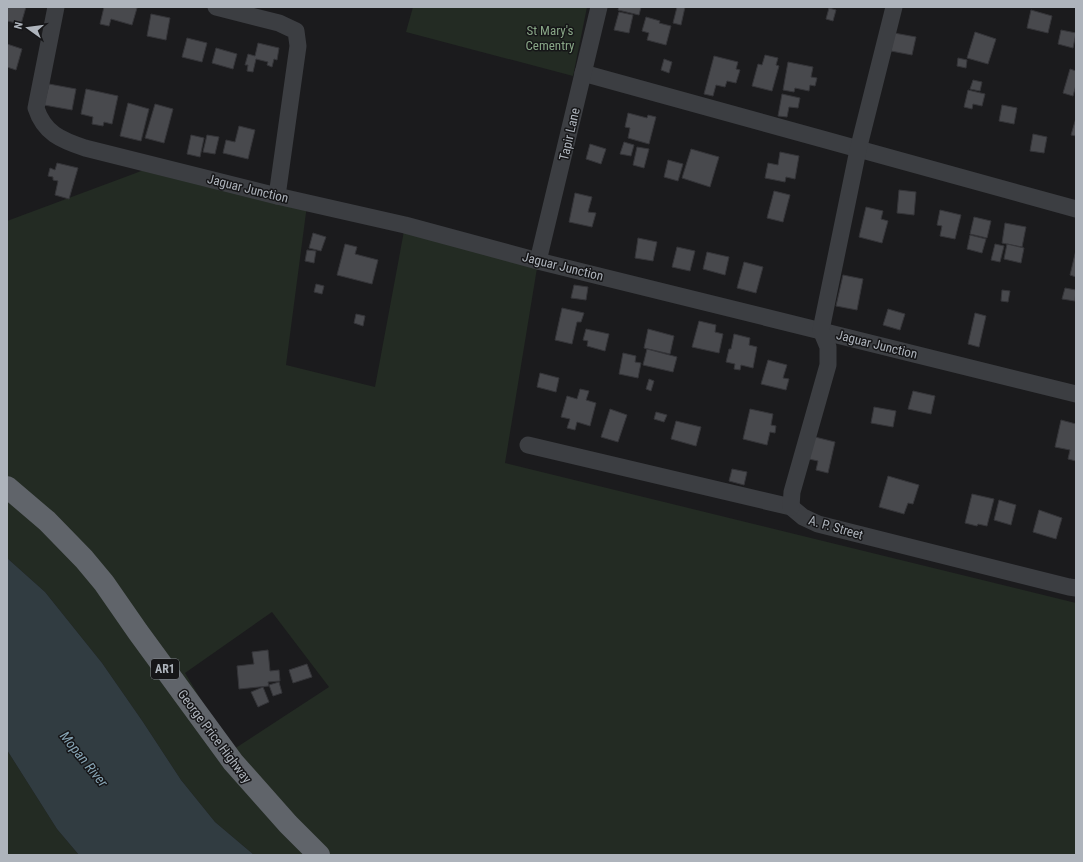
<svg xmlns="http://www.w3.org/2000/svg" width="1083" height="862" font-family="'Roboto Condensed',sans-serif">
	<rect width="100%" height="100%" fill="#1b1b1d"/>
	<g fill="#232b23" fill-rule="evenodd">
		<polygon points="413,7 587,7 573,76 406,32"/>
		<path d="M144,170L307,205L286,365L375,387L404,231L538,262L505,463L1076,603V855H254L215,822L181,780L143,722L102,663L45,592L7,558V221ZM272,612L329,687L234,749L203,703L185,673Z"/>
		<polygon points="7,750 57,829 79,855 7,855"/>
	</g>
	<polygon fill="#313c41" points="7,558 45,592 102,663 143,722 181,780 215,822 254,855 79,855 57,829 7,750"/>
	<g fill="#48494d" stroke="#353539">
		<polygon points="7,7 26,7 21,24 7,21"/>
		<polygon points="104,7 132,7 137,8 132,25 111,19 109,26 100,24"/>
		<polygon points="619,7 641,7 639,15 618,10"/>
		<polygon points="677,7 685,7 681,25 673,23"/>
		<polygon points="829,8 836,10 833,21 826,19"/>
		<polygon points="1031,10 1052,16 1048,33 1027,28"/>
		<polygon points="619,12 633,15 629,33 614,30"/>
		<polygon points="151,14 170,18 166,40 147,36"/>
		<polygon points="646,17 660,21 659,23 671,26 666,45 647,40 649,33 642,31"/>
		<polygon points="1061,30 1076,33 1073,48 1058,44"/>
		<polygon points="975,32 996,39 988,64 967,58"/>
		<polygon points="894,33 916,37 912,55 891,51"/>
		<polygon points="187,38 207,43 202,62 182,57"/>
		<polygon points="258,43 279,48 277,60 274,59 272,67 267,65 268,62 256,59 253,72 247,71 248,65 245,65 248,54 255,56"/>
		<polygon points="7,44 22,49 16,70 7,67"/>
		<polygon points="216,48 237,54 233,69 212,63"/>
		<polygon points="765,55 778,58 776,65 779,66 772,91 752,86 758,64 762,65"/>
		<polygon points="714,56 738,62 736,69 740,70 736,83 727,81 725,87 716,85 713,96 704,94"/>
		<polygon points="958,58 967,60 966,68 957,66"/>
		<polygon points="664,59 672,62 669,73 661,70"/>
		<polygon points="788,62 813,67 811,77 817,78 815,86 810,85 809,91 795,88 794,92 783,90"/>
		<polygon points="1070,69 1076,71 1076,85 1073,96 1063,93"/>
		<polygon points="973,80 982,82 980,91 970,89"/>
		<polygon points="49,84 76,89 72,110 44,105"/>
		<polygon points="86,89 118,96 112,124 104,122 103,126 92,124 93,117 81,114"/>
		<polygon points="968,90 985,94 982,106 973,104 972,109 964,107"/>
		<polygon points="782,94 800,98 798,108 789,107 787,117 778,116"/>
		<polygon points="128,103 149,109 141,141 120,136"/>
		<polygon points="155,104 173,109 164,143 145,138"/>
		<polygon points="1002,105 1017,108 1014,124 999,121"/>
		<polygon points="628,113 647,118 648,115 656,117 649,144 628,138 630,128 625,127"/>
		<polygon points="1076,118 1076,136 1071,135"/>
		<polygon points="239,126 255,130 248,159 223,153 226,140 235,142"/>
		<polygon points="1033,134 1047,137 1044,153 1030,151"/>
		<polygon points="191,135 204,138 200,157 187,154"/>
		<polygon points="207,135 219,137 215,154 203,152"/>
		<polygon points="624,142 634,145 631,156 620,154"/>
		<polygon points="590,144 606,149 601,164 586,159"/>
		<polygon points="637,147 649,149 644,168 633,165"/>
		<polygon points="691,149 719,157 710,187 682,178"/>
		<polygon points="780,152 799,156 795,179 786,177 785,182 765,178 768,163 778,165"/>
		<polygon points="668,160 683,164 678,181 664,177"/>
		<polygon points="57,163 78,168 69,199 55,195 58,181 53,180 53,177 48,176 50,168 55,170"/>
		<polygon points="899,190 916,192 914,215 897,213"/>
		<polygon points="774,191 790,195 783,222 767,218"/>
		<polygon points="575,193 592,197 588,212 596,213 592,227 569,222"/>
		<polygon points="866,207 883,211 881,219 888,221 882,243 859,237"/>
		<polygon points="940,210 961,215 955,239 940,236 942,226 937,225"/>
		<polygon points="974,217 991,221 987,238 970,234"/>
		<polygon points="1005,223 1026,227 1022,247 1002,243"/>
		<polygon points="313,233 326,237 321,251 309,248"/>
		<polygon points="970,235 986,239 982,253 967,249"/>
		<polygon points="638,238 657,242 653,261 635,258"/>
		<polygon points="345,244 357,247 355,254 378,260 372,284 337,275"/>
		<polygon points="995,244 1004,246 1000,262 991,260"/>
		<polygon points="1007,244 1024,248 1021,263 1004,259"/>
		<polygon points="677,247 695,251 690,271 672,267"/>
		<polygon points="307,250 316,251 314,263 305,261"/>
		<polygon points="1076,250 1076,277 1070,275"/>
		<polygon points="707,252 729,257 725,275 703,269"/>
		<polygon points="744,262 763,267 756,293 737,288"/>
		<polygon points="843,275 863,279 857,310 836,306"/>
		<polygon points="316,284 324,286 322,294 314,292"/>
		<polygon points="574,285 588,287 586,300 571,298"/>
		<polygon points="1065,288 1076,290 1075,301 1062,299"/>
		<polygon points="1002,290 1010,291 1008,302 1001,301"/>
		<polygon points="562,308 584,313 581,322 577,322 572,344 555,340"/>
		<polygon points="888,309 905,314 900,330 883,325"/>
		<polygon points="975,313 986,316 979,347 968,344"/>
		<polygon points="356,314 365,316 363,326 354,323"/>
		<polygon points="699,321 716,325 715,332 723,334 719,353 692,347"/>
		<polygon points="586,329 609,334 605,351 587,346 588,341 583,340"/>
		<polygon points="648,329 674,336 670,354 644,348"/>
		<polygon points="734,334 750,338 749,345 757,347 753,368 741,365 740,370 734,369 735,364 726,362 729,349 731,349"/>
		<polygon points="647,349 677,357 673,372 643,365"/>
		<polygon points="623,353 636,356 635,362 641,363 638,378 619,374"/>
		<polygon points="768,360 787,365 783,378 789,379 786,390 761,384"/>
		<polygon points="540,373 559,378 556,392 537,387"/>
		<polygon points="649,379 654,381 651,391 646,389"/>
		<polygon points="580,389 589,391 586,400 596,403 590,426 577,422 575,430 567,428 570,419 561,417 567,396 577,399"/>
		<polygon points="913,391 935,396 931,414 908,409"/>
		<polygon points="874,407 896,411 893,427 871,423"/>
		<polygon points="610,409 627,415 618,442 601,437"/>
		<polygon points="750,409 773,414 771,425 776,426 775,433 770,432 767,445 743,439"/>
		<polygon points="656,412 667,415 664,422 654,419"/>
		<polygon points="1061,420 1076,424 1076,461 1068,459 1070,450 1055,447"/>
		<polygon points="676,421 701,427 696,446 671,439"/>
		<polygon points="815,437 835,442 828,473 816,470 818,461 809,459"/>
		<polygon points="732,469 747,472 744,485 729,481"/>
		<polygon points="888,476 919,485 913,504 908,503 904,514 879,507"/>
		<polygon points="972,494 994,499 987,526 978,524 977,526 965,523"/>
		<polygon points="999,500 1016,505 1011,525 994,520"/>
		<polygon points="1039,510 1062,518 1056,539 1033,532"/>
		<polygon points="268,650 270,671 279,670 280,681 268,682 269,686 239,689 237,666 254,664 252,652"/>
		<polygon points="307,664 312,677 293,683 289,670"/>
		<polygon points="279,682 282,693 273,696 269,685"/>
		<polygon points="263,687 269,702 258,707 251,692"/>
	</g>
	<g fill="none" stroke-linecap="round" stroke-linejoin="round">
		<g stroke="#3c3e42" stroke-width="17">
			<path d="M56,7L36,108C44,133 61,140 85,148L277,196L405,225L538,261L1076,394"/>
			<polyline points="216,7 279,23 296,31 298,46 277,196"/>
			<polyline points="583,73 1076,209"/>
			<polyline points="538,261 599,7"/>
			<polyline points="528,445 791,507 803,517 818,524 1069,587 1076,588"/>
			<polyline points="791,507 792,492 828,365 828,347 821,330 858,150 894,7"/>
		</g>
		<polyline stroke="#60646a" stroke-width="22" points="7,487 47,521 84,559 104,583 138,632 233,762 288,824 319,855"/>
	</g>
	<g text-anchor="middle" stroke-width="3" stroke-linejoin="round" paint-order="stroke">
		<rect fill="#161618" stroke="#80858b" stroke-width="1" x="151" y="659" width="28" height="20" rx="3"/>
		<g font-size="12" font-weight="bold" fill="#aeb4bc">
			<text x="165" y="673">AR1</text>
		</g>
		<g font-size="13" fill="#88a686" stroke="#161618">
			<text x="550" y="35">St Mary's<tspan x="550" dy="15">Cementry</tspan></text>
		</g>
		<g font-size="13" fill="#aeb4bc" stroke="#161618">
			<text transform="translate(569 134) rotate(-77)" y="5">Tapir Lane</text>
			<text transform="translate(248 188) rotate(14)" y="5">Jaguar Junction</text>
			<text transform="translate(563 266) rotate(14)" y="5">Jaguar Junction</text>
			<text transform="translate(877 344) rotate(14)" y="5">Jaguar Junction</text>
			<text transform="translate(836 527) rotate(16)" y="5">A. P. Street</text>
			<text transform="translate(215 736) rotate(53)" y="5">George Price Highway</text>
		</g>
		<g font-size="14" font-style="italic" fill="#87a5b5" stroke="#161618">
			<text transform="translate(84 759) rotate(51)" y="5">Mopan River</text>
		</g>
	</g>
	<rect width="1083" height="862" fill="none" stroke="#aeb4bc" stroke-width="16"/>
	<g transform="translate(28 28) rotate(284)" stroke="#161618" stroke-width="3" paint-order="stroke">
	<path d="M0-3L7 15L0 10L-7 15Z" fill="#aeb4bc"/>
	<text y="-6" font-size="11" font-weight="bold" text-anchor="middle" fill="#aeb4bc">N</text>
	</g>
</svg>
